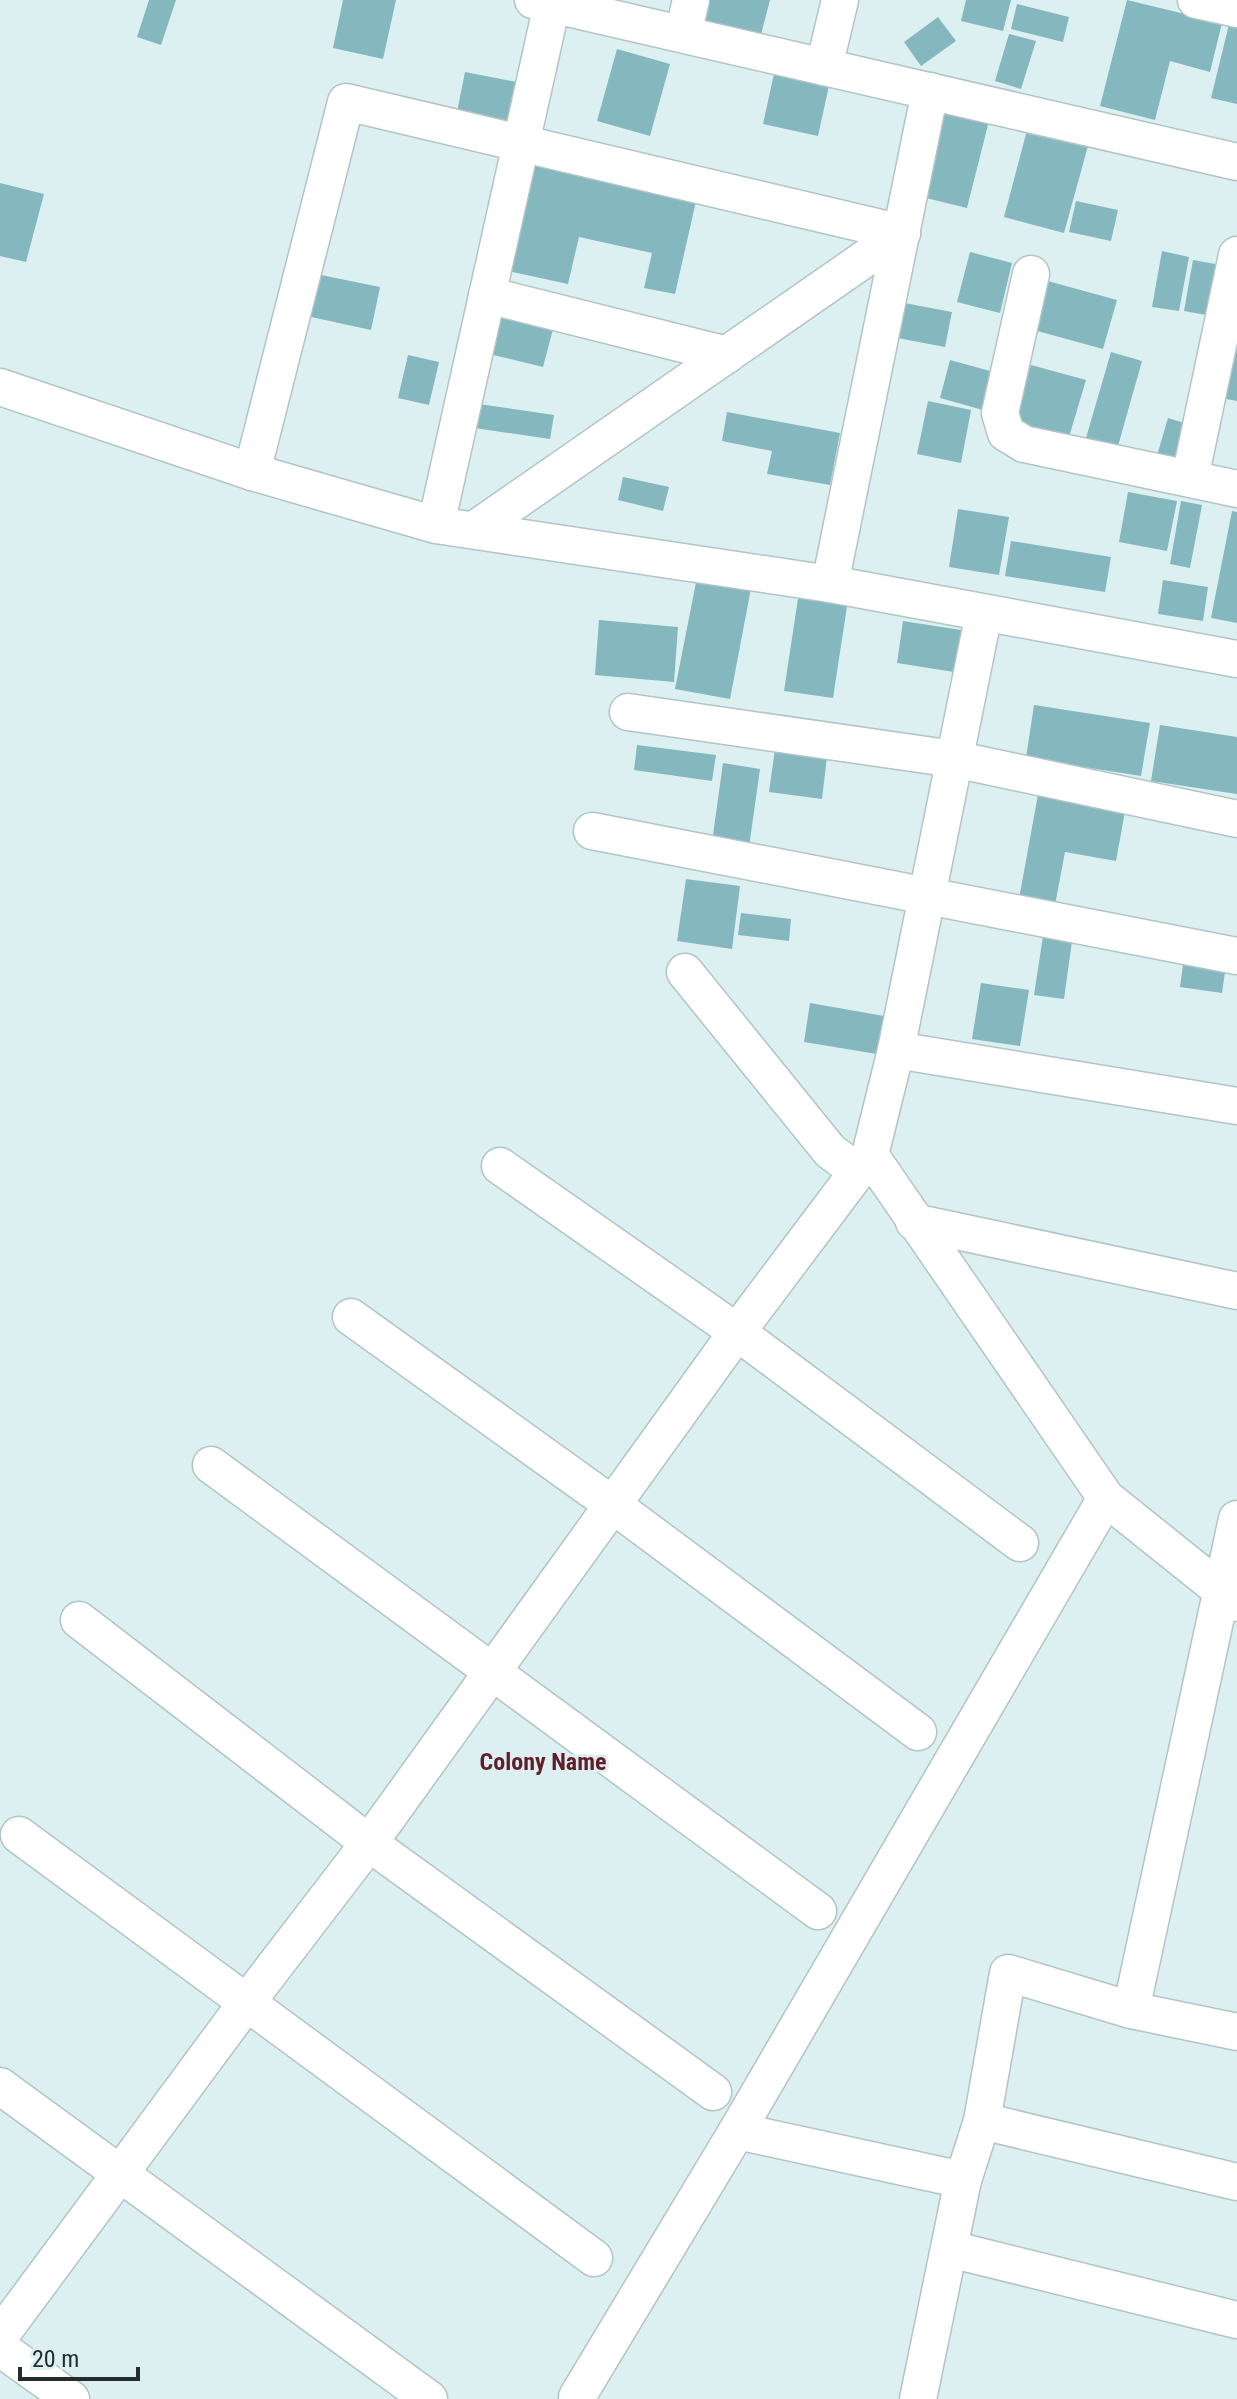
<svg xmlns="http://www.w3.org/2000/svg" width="1237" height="2399" font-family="'Roboto Condensed',sans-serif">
	<rect width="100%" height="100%" fill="#dcf0f2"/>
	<g fill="#85b7be">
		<polygon points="149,0 176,0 161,45 137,37"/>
		<polygon points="343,0 396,0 383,59 333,48"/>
		<polygon points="706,0 770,0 759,42 699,26"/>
		<polygon points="966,0 1011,0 1003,31 961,21"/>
		<polygon points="1127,0 1222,23 1210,72 1170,61 1155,120 1100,106"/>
		<polygon points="1017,4 1069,17 1063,42 1011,29"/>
		<polygon points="1232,12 1237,13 1237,104 1211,98"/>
		<polygon points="938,17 956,41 921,66 904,42"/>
		<polygon points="1009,34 1036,41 1021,89 995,81"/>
		<polygon points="617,49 670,64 650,136 597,121"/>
		<polygon points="775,69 830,81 818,136 763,124"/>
		<polygon points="465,72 517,82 509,123 457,112"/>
		<polygon points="939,99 991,113 967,208 914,195"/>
		<polygon points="1030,119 1091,135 1064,233 1004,217"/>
		<polygon points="529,160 697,197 675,294 644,288 652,253 579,237 568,284 504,270"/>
		<polygon points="0,183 44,194 26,262 0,256"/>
		<polygon points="1076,201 1118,210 1111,241 1069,232"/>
		<polygon points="1162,251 1189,257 1179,311 1152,307"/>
		<polygon points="970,252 1012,263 1000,313 957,302"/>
		<polygon points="1193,260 1221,265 1212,316 1184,311"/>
		<polygon points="311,273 380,287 371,330 302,315"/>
		<polygon points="1237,274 1237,401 1211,396"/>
		<polygon points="1044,280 1117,300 1103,349 1030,329"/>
		<polygon points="894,301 952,312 945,347 887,336"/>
		<polygon points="500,305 556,318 543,367 489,354"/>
		<polygon points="1111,352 1142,361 1118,446 1086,438"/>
		<polygon points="408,355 439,362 429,405 398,398"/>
		<polygon points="950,360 1001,374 990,412 940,398"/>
		<polygon points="1031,365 1086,380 1069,437 1014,422"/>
		<polygon points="928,401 971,410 961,463 917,454"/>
		<polygon points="472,403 554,415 550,439 468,427"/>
		<polygon points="727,412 840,433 830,485 767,474 772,451 722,441"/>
		<polygon points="1168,418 1191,425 1178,465 1156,459"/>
		<polygon points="623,477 669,487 663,511 618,500"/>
		<polygon points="1128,492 1177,501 1167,551 1119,542"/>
		<polygon points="1181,501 1202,505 1190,568 1170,564"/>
		<polygon points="958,509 1009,517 999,575 949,567"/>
		<polygon points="1232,511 1237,512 1237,623 1211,618"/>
		<polygon points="1011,541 1111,557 1105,592 1005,576"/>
		<polygon points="699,567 753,578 730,699 675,689"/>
		<polygon points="1163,580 1208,587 1203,621 1158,614"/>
		<polygon points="799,592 848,600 833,698 784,691"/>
		<polygon points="599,620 678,627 674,682 595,675"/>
		<polygon points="903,621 961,630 954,672 897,663"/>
		<polygon points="1034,705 1150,723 1141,776 1026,758"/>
		<polygon points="1160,725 1237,737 1237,794 1151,781"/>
		<polygon points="776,742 828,748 822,799 769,792"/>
		<polygon points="637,745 716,755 712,781 634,770"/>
		<polygon points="723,763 760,769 749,847 712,842"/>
		<polygon points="1039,789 1126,806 1116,861 1065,852 1055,905 1019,899"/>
		<polygon points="686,879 740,886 732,949 677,941"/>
		<polygon points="741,913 791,919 789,941 738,935"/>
		<polygon points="1043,936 1072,941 1064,999 1034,995"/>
		<polygon points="1183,965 1225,972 1222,993 1180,987"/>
		<polygon points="981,983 1029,990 1020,1046 972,1039"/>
		<polygon points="810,1003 884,1016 877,1054 804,1042"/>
	</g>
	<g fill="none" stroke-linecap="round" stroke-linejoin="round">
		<g stroke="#b1c4c6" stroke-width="39">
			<g id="street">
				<polyline points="533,0 1237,162"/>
				<polyline points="1196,0 1237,9"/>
				<polyline points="683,34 691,0"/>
				<polyline points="824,67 840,0"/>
				<polyline points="1031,274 1000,413 1006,433 1024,444 1237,489"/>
				<polyline points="487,295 727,355"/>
				<polyline points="0,387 252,472 436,525 830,584 1237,659"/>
				<polyline points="252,472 346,102 902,233"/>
				<polyline points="1190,478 1237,255"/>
				<polyline points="436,525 553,0"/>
				<polyline points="474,530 902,233"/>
				<polyline points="830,584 930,91"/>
				<polyline points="984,613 896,1050 870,1155 1106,1498 1237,1603"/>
				<polyline points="628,712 954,759 1237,819"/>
				<polyline points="592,831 1237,956"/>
				<polyline points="685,972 830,1151 858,1172"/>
				<polyline points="896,1050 1237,1106"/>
				<polyline points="500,1166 737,1332 1020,1543"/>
				<polyline points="914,1222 1237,1291"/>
				<polyline points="351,1317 613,1505 918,1732"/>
				<polyline points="211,1465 818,1911"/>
				<polyline points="79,1620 369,1843 713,2092"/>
				<polyline points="19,1835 594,2258"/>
				<polyline points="1131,2010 1237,1519"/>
				<polyline points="0,2086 429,2399"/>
				<polyline points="982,2121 1237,2182"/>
				<polyline points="737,2131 963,2180"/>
				<polyline points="950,2249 1237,2320"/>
				<polyline points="0,2336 247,2002 369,1843 737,1332 870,1155"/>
				<polyline points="0,2348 71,2399"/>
				<polyline points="577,2397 737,2131 1106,1498"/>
				<polyline points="918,2399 963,2180 982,2121 1008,1973 1131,2010 1237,2032"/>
			</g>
		</g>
		<use href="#street" stroke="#fff" stroke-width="36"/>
	</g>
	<g text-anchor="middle" stroke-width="6" stroke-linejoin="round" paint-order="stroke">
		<g font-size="24" font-weight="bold" fill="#631d2a" stroke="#dcf0f2">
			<text x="543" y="1770">Colony Name</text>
		</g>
	</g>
	<path d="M20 2367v12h118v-12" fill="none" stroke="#252c2d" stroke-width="4"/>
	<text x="32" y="2367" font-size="24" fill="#252c2d" stroke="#dcf0f2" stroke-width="6" paint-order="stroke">20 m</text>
</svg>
